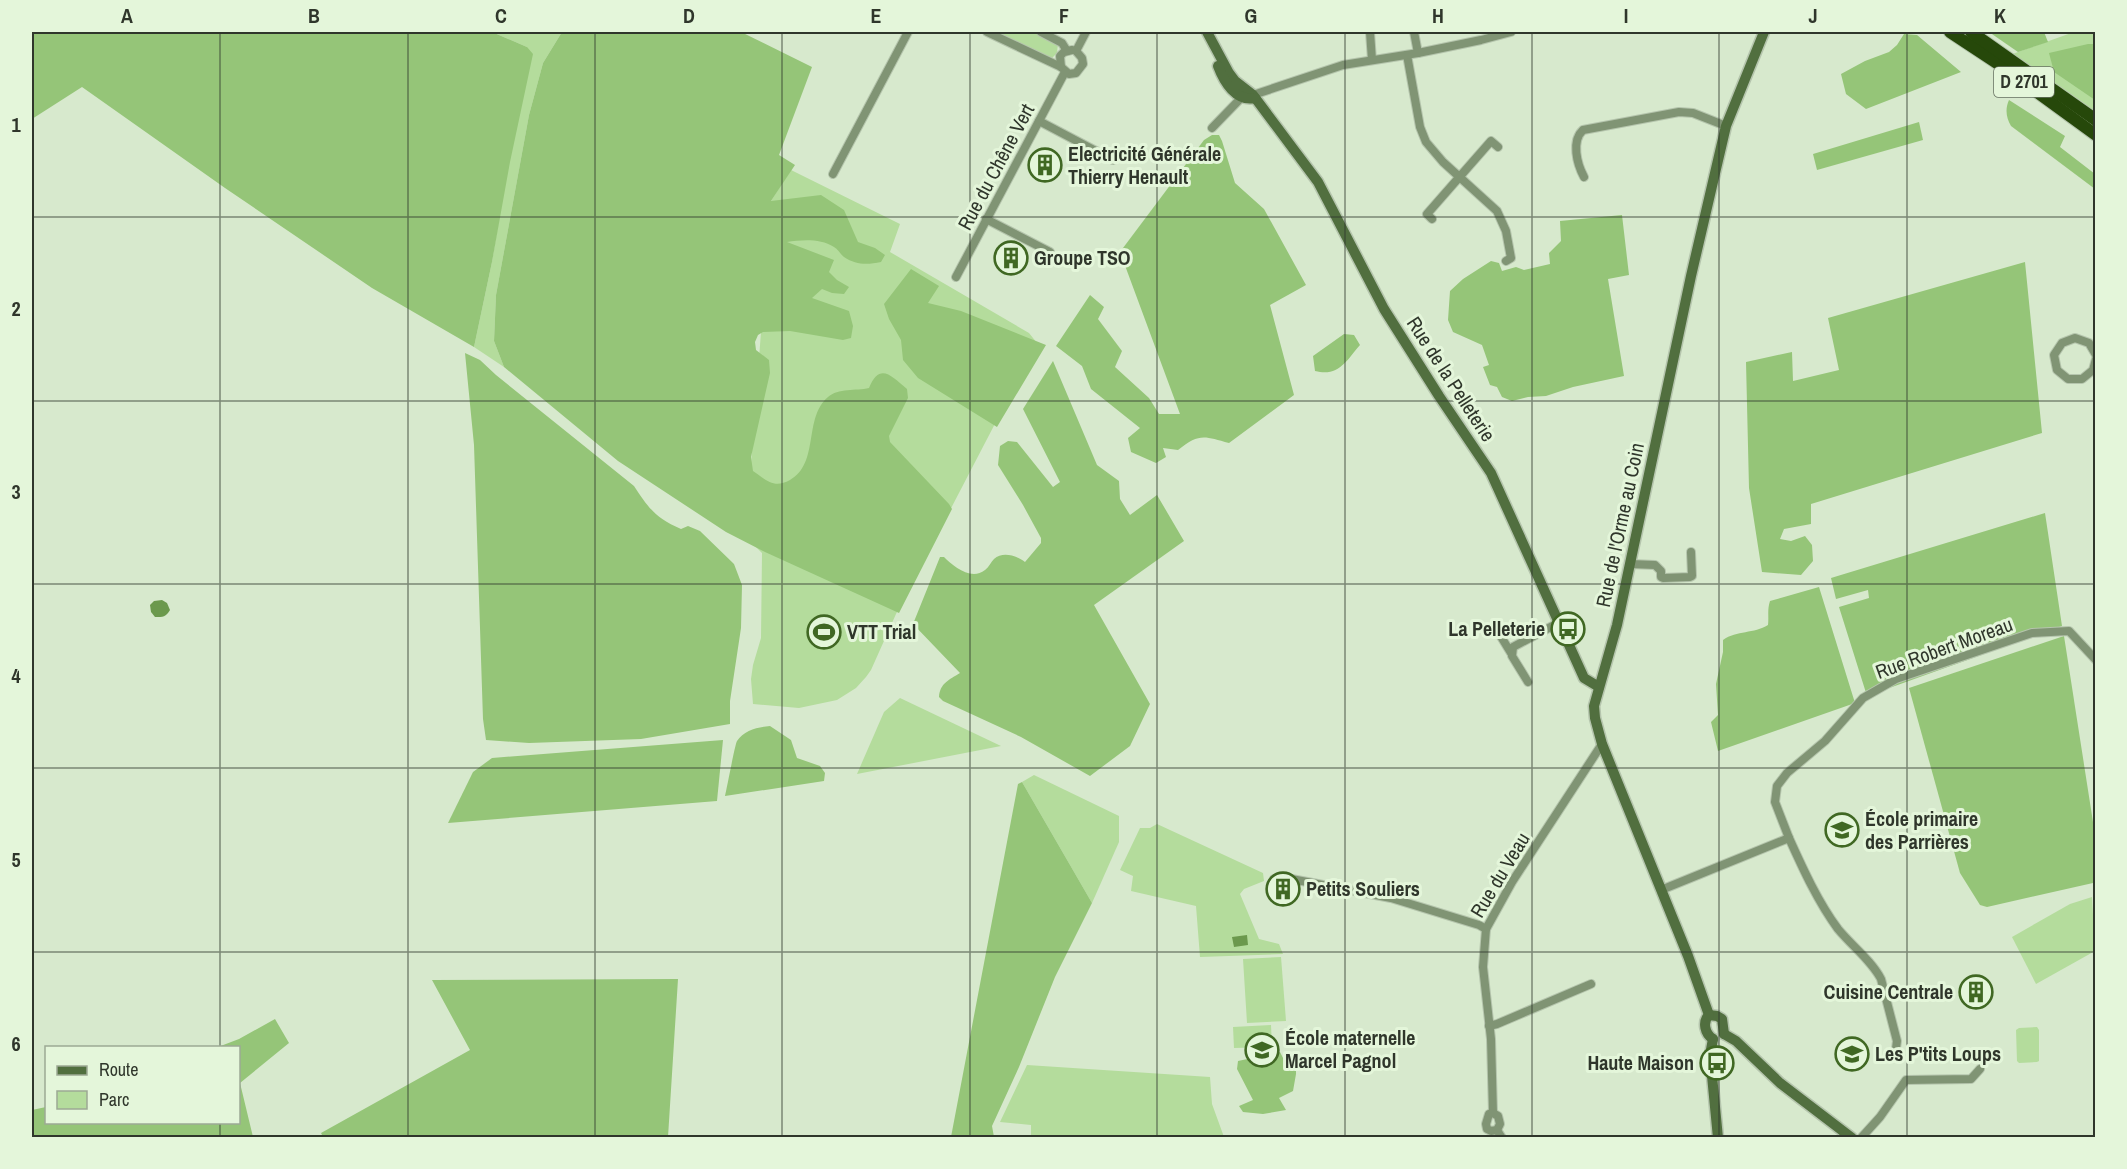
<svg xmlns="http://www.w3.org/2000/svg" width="2127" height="1169" font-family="'Archivo Narrow',sans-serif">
	<rect width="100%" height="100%" fill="#d7e9cd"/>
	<g fill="#b4dc9c">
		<polygon points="492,32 562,32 543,63 529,115 496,295 494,341 504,367 474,347 492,262 527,47"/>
		<polygon points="994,32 1036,32 1058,43 1057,53 1050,60"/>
		<polygon points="2074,32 2095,32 2095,117 2007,56"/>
		<polygon points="791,170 900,224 890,252 1029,333 1037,343 896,614 871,670 866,677 856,688 837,700 799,708 753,704 751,679 753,665 761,638 762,553 750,541 746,529 771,201"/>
		<polygon points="900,698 1001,746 857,774 884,712"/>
		<polygon points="1034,775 1119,816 1119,842 1092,903 1022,782"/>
		<polygon points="1157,824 1263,873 1264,881 1244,889 1240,894 1259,939 1279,944 1283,954 1200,957 1196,906 1131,891 1133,876 1120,870 1140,828 1150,828"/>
		<polygon points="2092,897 2095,951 2036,984 2012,937 2070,904"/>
		<polygon points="1281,957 1286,1021 1247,1023 1243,959"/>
		<polygon points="1271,1025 1272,1047 1234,1048 1233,1027"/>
		<polygon points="2037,1027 2039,1030 2039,1061 2037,1062 2019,1063 2017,1061 2016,1030 2019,1028"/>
		<polygon points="1027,1065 1210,1077 1212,1104 1224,1137 1031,1137 1031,1125 1000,1122"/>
	</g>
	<g fill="#95c578">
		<polygon points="32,32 492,32 527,47 533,54 510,162 492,262 474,347 372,288 225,188 82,87 32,119"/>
		<path d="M562,32H741L812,67L779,155L795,165L771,201L821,195L844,210L858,242L875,248L885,255L881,262C867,265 856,265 844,257C840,254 838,249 834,247C820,238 801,240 787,242L834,260L829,272L837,280L849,287L844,294L832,293L822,289L812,298L849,311L853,326L851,338L843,340L790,331L763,332L758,335L755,342L756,350L769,360L770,373L751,457L753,471C766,480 774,489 790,480C820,463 803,418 828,397C838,388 856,391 869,388C880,362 891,376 907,389L908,398L889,436L890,442L949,504L952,509L899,613L765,552L726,532L618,461L504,367L494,341L496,295L529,115L543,63Z"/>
		<polygon points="1989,32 2044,32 2048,42 2018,52"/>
		<polygon points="1904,34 1917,35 1961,72 1866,109 1846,94 1841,74 1865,61 1889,52 1897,45"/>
		<polygon points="2088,44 2095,44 2095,100 2054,72 2049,53"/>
		<path d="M2009,100L2065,136L2060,147L2095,174V189L2011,126C2006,117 2005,109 2009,100Z"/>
		<polygon points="1919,122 1923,140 1817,170 1813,154"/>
		<path d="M1212,135H1219L1222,141L1235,183L1264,209L1306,285L1270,305L1294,395L1229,443C1204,436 1199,433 1178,450L1163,448L1166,457L1156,463L1131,452L1128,438L1140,428L1091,389L1082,366L1056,346L1090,295L1104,307L1098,319L1122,351L1115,367L1149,398L1159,414H1180L1120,252L1204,140Z"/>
		<polygon points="1622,215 1629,275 1608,279 1624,376 1573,387 1546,396 1528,397 1512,401 1502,397 1497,387 1490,385 1483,367 1489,365 1482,345 1453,332 1448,320 1450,291 1463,279 1491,261 1499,263 1502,271 1516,267 1524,270 1550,264 1549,253 1561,241 1560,221"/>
		<polygon points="2025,262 2042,433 1811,504 1811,524 1784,529 1780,539 1791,541 1805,536 1812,545 1813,561 1801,575 1762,572 1749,488 1746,362 1792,352 1793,381 1839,370 1828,318"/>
		<polygon points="911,269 939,286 928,303 961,311 1046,345 997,427 918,378 903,360 901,340 889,319 884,304"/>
		<path d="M1344,334L1354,335L1360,345C1346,361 1339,377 1315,371L1313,356Z"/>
		<path d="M465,353L480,360L496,375L634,486C649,509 656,518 681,529L688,526L700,531L734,564L742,585L741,628L730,701V724L641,739L529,743L486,740L483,719L474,445Z"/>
		<path d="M1053,361L1097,465L1119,481L1120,499L1130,515L1157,495L1184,541L1094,605L1150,704L1130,746L1090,776L1021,737L943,701L939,697C940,683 949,680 960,673L913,624L940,557H944C953,566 971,581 985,570C989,567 991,562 994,559C1003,551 1017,556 1025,562L1041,543V538L1023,505L998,465L1000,446L1008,441L1017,442L1053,487L1060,482L1023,409Z"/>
		<polygon points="2045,513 2062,626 1867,696 1839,607 1869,598 1868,590 1836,599 1831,578"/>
		<path d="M1819,587L1855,703L1718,751L1711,722L1718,715L1716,684L1723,652V640C1737,630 1754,634 1768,625C1769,616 1767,610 1770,601Z"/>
		<polygon points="2064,636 2095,835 2095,879 2093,883 1987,907 1980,905 1960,873 1909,688"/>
		<path d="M770,726L791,740L797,758L820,766L825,773L824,781L725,796C727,788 735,744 737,741C744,730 758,727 770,726Z"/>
		<polygon points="723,740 717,801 448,823 473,772 492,758"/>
		<polygon points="1022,782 1092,903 1055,977 1019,1067 992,1126 994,1137 951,1137 1018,784"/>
		<polygon points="678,979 668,1137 323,1137 321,1133 470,1050 432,980"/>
		<polygon points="275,1019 289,1043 240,1083 253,1137 32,1137 32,1110 46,1107 46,1122 238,1122 238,1048 218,1047 239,1039"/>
		<polygon points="1280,1052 1286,1064 1290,1062 1296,1066 1296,1074 1293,1091 1279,1098 1286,1110 1263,1114 1243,1112 1239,1106 1253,1100 1237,1069 1238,1061"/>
	</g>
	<g fill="#6b994d">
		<path d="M162,600L167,603L170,610C166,617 163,617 155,617L151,612L150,605L154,601Z"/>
		<polygon points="1247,935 1248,945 1234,947 1232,937"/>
	</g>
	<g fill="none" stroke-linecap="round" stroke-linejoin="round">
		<g stroke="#b5c5ad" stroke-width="10">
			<g id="minor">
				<polyline points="987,32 1061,67 1069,74 1076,73 1083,64 1082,58 1076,51"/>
				<polyline points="1041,32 1062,43 1067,51"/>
				<polyline points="1370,32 1372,60"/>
				<polyline points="1414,32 1418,53"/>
				<polyline points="1076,51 1086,32"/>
				<polyline points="1407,55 1420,127 1426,142 1443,162 1497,211 1506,231 1511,258 1506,261"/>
				<polyline points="1061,67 1060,56 1064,52 1072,50"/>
				<polyline points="1253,95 1343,65 1418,53 1481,40 1511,32"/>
				<polyline points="1039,121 1113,160"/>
				<polyline points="1212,128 1242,97"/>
				<polyline points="833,174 908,32"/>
				<path d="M1584,177C1577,164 1571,141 1583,130L1679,112L1693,113L1726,126"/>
				<polyline points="986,219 1050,252"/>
				<polyline points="1432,219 1427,214 1491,141 1498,147"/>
				<polyline points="956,277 1065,72"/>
				<polyline points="2096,355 2089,343 2075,338 2062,343 2054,355 2057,370 2068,379 2082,379 2093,370 2096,359"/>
				<polyline points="1630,564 1655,565 1661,571 1661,577 1663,578 1690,577 1692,576 1691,552"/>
				<polyline points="1500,635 1511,653"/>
				<polyline points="1528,682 1512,656 1513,647 1560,622"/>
				<polyline points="1789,838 1775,802 1777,786 1787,773 1825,741 1863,698 1896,679 2032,633 2069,631 2096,660"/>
				<polyline points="1274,879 1281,877 1391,898 1479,925 1486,929"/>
				<path d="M1661,890L1789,838C1803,869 1818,902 1838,929C1852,946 1871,960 1881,979L1897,1041L1895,1056"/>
				<polyline points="1489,1026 1497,1024 1591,984"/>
				<polyline points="1493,1113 1491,1039 1483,967 1486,929 1512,882 1602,744"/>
				<polygon points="1493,1113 1498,1116 1500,1124 1497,1130 1491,1131 1487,1129 1486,1124 1489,1114"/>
				<polyline points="1497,1130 1502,1138"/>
				<polyline points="1861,1138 1880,1117 1906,1080 1971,1079 1980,1069"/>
			</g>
		</g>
		<g stroke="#b5c5ad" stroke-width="13">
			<g id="secondary">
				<polyline points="1207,32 1229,73 1235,81 1253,95 1318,182 1384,309 1439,396 1491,473 1584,678 1599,687"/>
				<path d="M1218,66C1224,82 1236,102 1255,98"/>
				<polyline points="1709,1015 1688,956 1602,744 1595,718 1594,706 1617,625 1691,276 1726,126 1764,32"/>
				<polyline points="1709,1015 1717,1016 1722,1019 1724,1034"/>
				<path d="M1709,1015C1702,1022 1705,1034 1713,1039"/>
				<polyline points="1724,1034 1736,1041 1780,1083 1852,1138"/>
				<polyline points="1713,1039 1710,1055 1718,1138"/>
			</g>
		</g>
		<g stroke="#b5c5ad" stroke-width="14">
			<g id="trunk">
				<polyline points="1950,32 2000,65 2096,135"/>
				<polyline points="1971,32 2096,120"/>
			</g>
		</g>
		<use href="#minor" stroke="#809474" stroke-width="8"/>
		<use href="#secondary" stroke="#516f3f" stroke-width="10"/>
		<use href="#trunk" stroke="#26480a" stroke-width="12"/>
	</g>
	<path fill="none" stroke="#2f362b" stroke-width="1.5" stroke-opacity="0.55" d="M220,32V1048M408,32V1138M595,32V1138M782,32V1138M970,32V1138M1157,32V1138M1345,32V1138M1532,32V1138M1719,32V1138M1907,32V1138M32,217H2096M32,401H2096M32,584H2096M32,768H2096M32,952H2096M220,1122V1138"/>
	<defs>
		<g id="building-ring" transform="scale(1.725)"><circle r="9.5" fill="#e4f6da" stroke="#406823" stroke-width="1.5"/><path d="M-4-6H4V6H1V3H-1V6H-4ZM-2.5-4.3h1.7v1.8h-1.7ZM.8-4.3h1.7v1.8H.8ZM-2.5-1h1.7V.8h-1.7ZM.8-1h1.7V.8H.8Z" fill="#406823"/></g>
		<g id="bus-ring" transform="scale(1.725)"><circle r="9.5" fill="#e4f6da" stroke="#406823" stroke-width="1.5"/><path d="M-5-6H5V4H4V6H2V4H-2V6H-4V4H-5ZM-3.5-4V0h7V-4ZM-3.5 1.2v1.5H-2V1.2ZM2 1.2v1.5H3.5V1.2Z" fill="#406823"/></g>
		<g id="stadium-ring" transform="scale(1.725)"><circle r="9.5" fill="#e4f6da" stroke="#406823" stroke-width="1.5"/><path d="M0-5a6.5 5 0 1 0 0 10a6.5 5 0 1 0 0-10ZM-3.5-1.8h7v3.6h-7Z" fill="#406823"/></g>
		<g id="school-ring" transform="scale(1.725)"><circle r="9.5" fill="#e4f6da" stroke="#406823" stroke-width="1.5"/><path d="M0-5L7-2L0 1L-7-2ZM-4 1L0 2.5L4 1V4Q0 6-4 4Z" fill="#406823"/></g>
	</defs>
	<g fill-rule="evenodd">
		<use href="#building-ring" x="1045" y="165"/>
		<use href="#building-ring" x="1011" y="258"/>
		<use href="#bus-ring" x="1568" y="629"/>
		<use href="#stadium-ring" x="824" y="632"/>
		<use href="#school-ring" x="1842" y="830"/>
		<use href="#building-ring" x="1283" y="889"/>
		<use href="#building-ring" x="1976" y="992"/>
		<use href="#school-ring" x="1262" y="1050"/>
		<use href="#school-ring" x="1852" y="1054"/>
		<use href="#bus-ring" x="1717" y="1063"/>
	</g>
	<g text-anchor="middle" stroke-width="6" stroke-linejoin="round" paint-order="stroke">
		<rect fill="#e4f6da" stroke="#657060" stroke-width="1.5" x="1994" y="67" width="60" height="30" rx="4.5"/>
		<g font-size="18" font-weight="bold" fill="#2f362b">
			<text x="2024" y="88">D 2701</text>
		</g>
		<g font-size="20" font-weight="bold" fill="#2f362b" stroke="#e4f6da" text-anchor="start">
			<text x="1068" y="161">Electricité Générale<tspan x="1068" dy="23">Thierry Henault</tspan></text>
			<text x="1034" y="265">Groupe TSO</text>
			<text x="1545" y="636" text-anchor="end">La Pelleterie</text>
			<text x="847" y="639">VTT Trial</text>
			<text x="1865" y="826">École primaire<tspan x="1865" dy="23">des Parrières</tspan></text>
			<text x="1306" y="896">Petits Souliers</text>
			<text x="1953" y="999" text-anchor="end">Cuisine Centrale</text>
			<text x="1285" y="1045">École maternelle<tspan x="1285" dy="23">Marcel Pagnol</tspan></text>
			<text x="1875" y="1061">Les P'tits Loups</text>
			<text x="1694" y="1070" text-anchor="end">Haute Maison</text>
		</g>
		<g font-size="20" fill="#2f362b" stroke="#e4f6da">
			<text transform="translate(996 167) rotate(-62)" y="7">Rue du Chêne Vert</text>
			<text transform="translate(1451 379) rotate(57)" y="7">Rue de la Pelleterie</text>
			<text transform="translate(1620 525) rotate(-78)" y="7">Rue de l'Orme au Coin</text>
			<text transform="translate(1944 648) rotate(-20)" y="7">Rue Robert Moreau</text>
			<text transform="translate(1500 875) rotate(-59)" y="7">Rue du Veau</text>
		</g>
	</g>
	<rect width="2127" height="1169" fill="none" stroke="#e4f6da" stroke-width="66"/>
	<rect x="45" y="1046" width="195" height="78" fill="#e4f6da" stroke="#9ca994" stroke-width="1.5"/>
	<rect x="57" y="1066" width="30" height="9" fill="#516f3f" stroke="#9ca994" stroke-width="1.5"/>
	<text x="99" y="1076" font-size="18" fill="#2f362b">Route</text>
	<rect x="57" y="1091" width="30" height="18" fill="#b4dc9c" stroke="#9ca994" stroke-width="1.5"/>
	<text x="99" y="1106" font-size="18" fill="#2f362b">Parc</text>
	<rect x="33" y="33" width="2061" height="1103" fill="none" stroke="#2f362b" stroke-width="2"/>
	<g font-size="20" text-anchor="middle" font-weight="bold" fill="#2f362b">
		<text x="127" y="23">A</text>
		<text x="314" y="23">B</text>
		<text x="501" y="23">C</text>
		<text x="689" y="23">D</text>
		<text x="876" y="23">E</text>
		<text x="1064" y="23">F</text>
		<text x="1251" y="23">G</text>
		<text x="1438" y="23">H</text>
		<text x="1626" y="23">I</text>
		<text x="1813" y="23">J</text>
		<text x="2000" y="23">K</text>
		<text x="16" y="132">1</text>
		<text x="16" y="316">2</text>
		<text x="16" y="499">3</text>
		<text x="16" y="683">4</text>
		<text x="16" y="867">5</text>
		<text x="16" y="1051">6</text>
	</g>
</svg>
